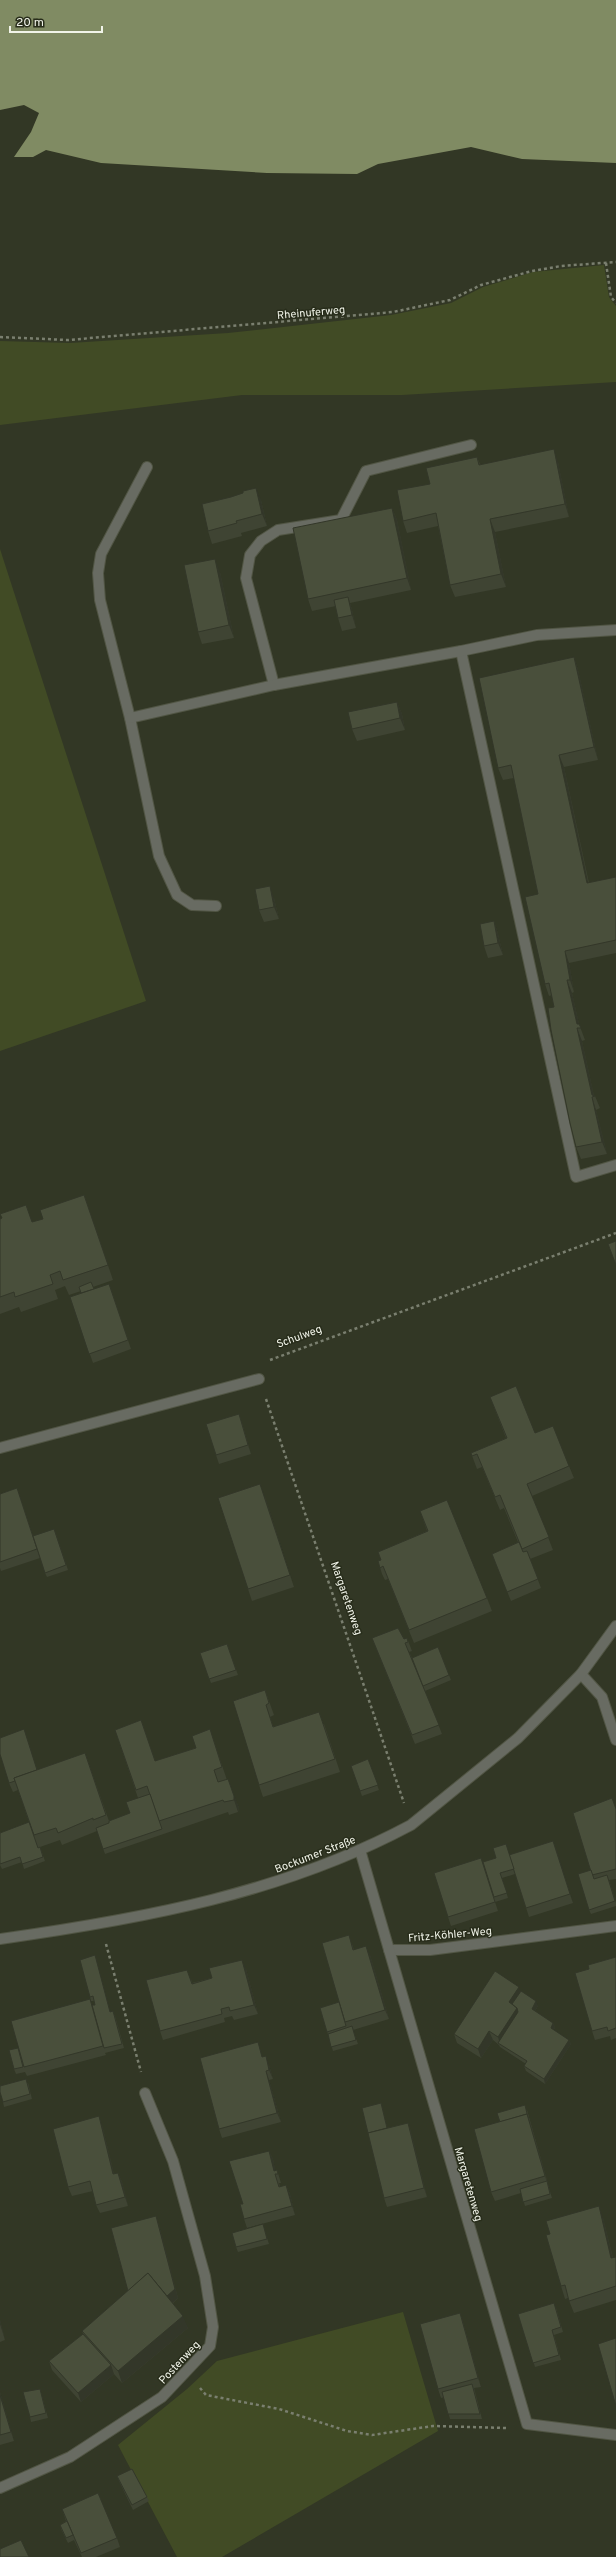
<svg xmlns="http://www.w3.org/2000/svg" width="616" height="2557" font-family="Overpass,sans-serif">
	<rect width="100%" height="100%" fill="#323725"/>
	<g fill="#414b25">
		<polygon points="604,265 609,297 616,306 616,382 402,395 242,395 0,425 0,341 70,343 228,333 391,315 451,303 483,287 533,272"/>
		<polygon points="0,549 146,1001 0,1051"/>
		<polygon points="403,2312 438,2431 222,2557 177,2557 118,2445 187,2389 217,2361"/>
	</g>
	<polygon fill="#808b63" points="0,0 616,0 616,163 522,159 471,147 378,164 357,174 267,173 101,163 46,150 33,157 14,157 31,132 39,113 24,105 0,110"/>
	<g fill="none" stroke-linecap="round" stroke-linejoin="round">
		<g stroke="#515544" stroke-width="12">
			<g id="service">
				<polyline points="147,467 101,554 98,573 100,600 130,718 159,856 177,895 192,905 216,906"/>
				<polyline points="461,651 576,1177 616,1165"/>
				<polyline points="274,685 246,578 250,555 261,541 278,530 341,520 366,471 471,445"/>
				<polyline points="130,718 274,685 461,651 537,635 616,630"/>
				<polyline points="581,1674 602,1697 616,1740"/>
				<polyline points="389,1950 430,1950 616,1926"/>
			</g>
		</g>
		<g stroke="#515544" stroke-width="12">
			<g id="minor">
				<polyline points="0,1448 259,1379"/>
				<polyline points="360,1850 527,2424 616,2435"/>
				<path d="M0,1939C142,1919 284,1893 411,1825L518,1738L581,1674L616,1626"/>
				<polyline points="0,2488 70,2457 162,2397 210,2346 213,2327 205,2276 173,2161 145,2093"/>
			</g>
		</g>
		<g stroke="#7a7f6f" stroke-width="2.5" stroke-dasharray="3 3" stroke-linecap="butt">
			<polyline points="606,263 611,297 616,303"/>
			<polyline points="0,337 68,340 393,312 450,300 481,285 532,271 561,266 616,262"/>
			<polyline points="270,1360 616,1233"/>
			<polyline points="266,1399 404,1803"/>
			<polyline points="106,1944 141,2072"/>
			<polyline points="200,2388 206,2395 279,2409 347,2431 372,2435 433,2426 506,2428"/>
		</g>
		<use href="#service" stroke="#686b62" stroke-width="10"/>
		<use href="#minor" stroke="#686b62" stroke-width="10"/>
	</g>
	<g fill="#3f4433">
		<polygon points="477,457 480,464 558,462 569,517 495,532 506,587 455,597 450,585 438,526 407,533 403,521 430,484"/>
		<polygon points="261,500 267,526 241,533 242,536 212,544 208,531"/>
		<polygon points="392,508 397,520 411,590 350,603 352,610 356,628 342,631 338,618 336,606 312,611 308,599"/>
		<polygon points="220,572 234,638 202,644 198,632"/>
		<polygon points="574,657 578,670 598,760 564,767 589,883 616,877 616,953 569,963 574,992 572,993 579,1024 585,1040 582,1041 594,1096 595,1096 600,1108 596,1110 607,1154 581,1159 576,1147 552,995 549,996 545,984 538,894 514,778 503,780 498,768"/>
		<polygon points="397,702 402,714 405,730 357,741 352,729"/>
		<polygon points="274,898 279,919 264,922 259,910"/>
		<polygon points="494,921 498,934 503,955 488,958 484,946"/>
		<polygon points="84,1195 113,1280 93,1287 94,1289 109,1284 131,1349 93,1363 70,1297 81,1293 81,1291 69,1295 65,1286 55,1290 58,1299 21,1312 19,1307 0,1314 0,1219 32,1222 43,1219"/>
		<polygon points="490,1397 535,1433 569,1466 574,1478 532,1496 553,1550 530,1559 541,1588 511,1601 492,1554 518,1542 504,1508 500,1510 482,1467 477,1469 471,1453 506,1438"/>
		<polygon points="242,1423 251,1454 219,1464 216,1455"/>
		<polygon points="17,1488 40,1558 1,1571 0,1568 0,1494"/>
		<polygon points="265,1497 294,1587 252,1601 248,1589"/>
		<polygon points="420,1511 487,1598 492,1611 414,1643 388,1579 385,1580 382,1574 378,1561 381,1560 378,1552 427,1531"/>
		<polygon points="54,1529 68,1570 47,1577 45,1573"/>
		<polygon points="372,1638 404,1639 407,1638 412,1651 409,1652 412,1658 438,1647 451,1680 425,1691 442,1734 415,1744"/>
		<polygon points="227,1644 238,1675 211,1683 200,1653"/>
		<polygon points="265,1690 274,1715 270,1717 273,1726 324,1724 340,1772 263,1797 259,1785"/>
		<polygon points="141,1720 155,1761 214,1742 227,1780 239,1808 238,1812 229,1815 228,1812 105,1854 97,1831 62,1845 60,1840 40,1847 45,1861 24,1869 22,1862 2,1869 0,1865 0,1833 29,1822 18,1790 13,1792 9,1783 37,1770 85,1753 109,1821 130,1813 138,1798 115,1730"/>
		<polygon points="368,1759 379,1790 362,1796 351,1766"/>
		<polygon points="616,1809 616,1879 609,1880 616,1903 616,1906 591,1914 589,1910 591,1870"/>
		<polygon points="553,1841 573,1903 529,1917 515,1874 502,1878 508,1898 495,1902 498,1911 451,1926 448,1917 483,1862 510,1855"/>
		<polygon points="352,1944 354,1950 370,1955 389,2019 353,2030 358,2044 333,2051 320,2008 339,2002"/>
		<polygon points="616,1957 616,2038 611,2040 610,2036 595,2040 592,2031 589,1969"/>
		<polygon points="96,1960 110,2012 115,2016 124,2048 105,2053 106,2055 27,2076 25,2072 16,2074 14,2069 18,2048 92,2005 95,2005 94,2001 91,2001 90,1997"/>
		<polygon points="246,1969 258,2014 234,2020 232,2016 224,2018 225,2022 163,2040 160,2031 191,1979 192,1983"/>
		<polygon points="521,1991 538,2006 535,2011 553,2023 555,2027 554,2030 569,2040 571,2044 545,2084 526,2071 524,2066 526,2064 500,2047 499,2045 493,2040 481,2058 457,2043 454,2034"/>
		<polygon points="263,2057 269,2065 273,2079 269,2080 281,2122 222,2138 219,2129"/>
		<polygon points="28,2083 32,2099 4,2107 3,2102"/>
		<polygon points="381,2103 387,2128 408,2123 411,2132 427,2197 387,2207 384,2198 368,2133"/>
		<polygon points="527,2110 552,2198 525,2206 521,2193 495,2201 491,2192 500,2122"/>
		<polygon points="102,2125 114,2174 118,2173 122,2182 128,2206 100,2213 96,2205 93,2191 72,2196 68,2187"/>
		<polygon points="269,2151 273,2159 275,2170 277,2170 281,2183 279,2183 280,2187 286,2185 290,2194 295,2215 247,2228 244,2219 243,2204"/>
		<polygon points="156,2216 159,2225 178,2298 173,2303 188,2328 122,2383 114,2374 81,2402 52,2370 49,2361 83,2334 82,2331 128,2291"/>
		<polygon points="603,2218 613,2258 616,2257 616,2300 574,2313 568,2298 565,2299 561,2286"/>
		<polygon points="264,2229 269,2244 238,2252 236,2247"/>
		<polygon points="556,2308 563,2332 554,2335 561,2360 535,2367 518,2314"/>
		<polygon points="460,2313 463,2322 481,2387 474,2388 482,2419 450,2419 444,2397 441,2398 438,2389"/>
		<polygon points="0,2320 5,2340 0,2342"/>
		<polygon points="40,2389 48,2418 31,2422 30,2417"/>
		<polygon points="0,2392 14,2441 0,2445"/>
		<polygon points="117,2476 147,2497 149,2501 133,2510 119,2481"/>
		<polygon points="62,2509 117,2538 120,2547 96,2557 82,2557 74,2540 68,2543 61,2529 60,2525 66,2521"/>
	</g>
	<g fill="#333729">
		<polygon points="554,449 558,462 569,517 565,504"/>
		<polygon points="256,488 261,500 267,526 262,514"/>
		<polygon points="392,508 397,520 411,590 407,578"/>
		<polygon points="490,519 495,532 506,587 501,574"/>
		<polygon points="215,559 220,572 234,638 229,625"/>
		<polygon points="348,597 352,610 356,628 352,615"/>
		<polygon points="574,657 578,670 598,760 594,747"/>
		<polygon points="397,702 402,714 405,730 400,718"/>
		<polygon points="559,755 564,767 591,896 587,883"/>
		<polygon points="270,886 274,898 279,919 274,907"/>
		<polygon points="494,921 498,934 503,955 498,943"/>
		<polygon points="565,951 569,963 574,992 570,980"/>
		<polygon points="567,980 572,993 580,1028 577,1024"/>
		<polygon points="577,1028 582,1041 594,1096 592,1095"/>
		<polygon points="592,1097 596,1110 607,1154 602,1142"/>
		<polygon points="239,1414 242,1423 251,1454 248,1445"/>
		<polygon points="260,1484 265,1497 294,1587 290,1575"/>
		<polygon points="228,1779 239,1808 238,1812 234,1800"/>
		<polygon points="553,1841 557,1850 573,1903 570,1894"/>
		<polygon points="366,1946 370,1955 389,2019 385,2010"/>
		<polygon points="95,1955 96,1960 112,2016 110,2012"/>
		<polygon points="242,1960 246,1969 258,2014 254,2005"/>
		<polygon points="519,1987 522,1996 514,2009 509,2002"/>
		<polygon points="536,2001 538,2006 533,2014 532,2009"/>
		<polygon points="517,2008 520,2017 500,2044 498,2037"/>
		<polygon points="553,2023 555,2027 553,2032 551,2028"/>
		<polygon points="489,2031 493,2040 481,2058 478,2049"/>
		<polygon points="569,2040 571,2044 545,2084 544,2079"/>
		<polygon points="266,2056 269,2065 273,2079 269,2070"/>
		<polygon points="266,2071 269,2080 281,2122 277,2113"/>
		<polygon points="527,2114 530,2123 552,2198 545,2176"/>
		<polygon points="99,2116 102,2125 116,2183 113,2174"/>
		<polygon points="408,2123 411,2132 427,2197 424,2188"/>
		<polygon points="269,2151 273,2159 276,2174 274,2171"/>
		<polygon points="118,2173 122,2182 128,2206 125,2197"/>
		<polygon points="286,2185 290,2194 295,2215 292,2206"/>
		<polygon points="599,2206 603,2218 616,2271 611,2258"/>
		<polygon points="156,2216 159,2225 178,2298 169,2306 166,2297"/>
		<polygon points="460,2313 463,2322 481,2387 478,2378"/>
		<polygon points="183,2316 188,2328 122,2383 118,2371"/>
		<polygon points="0,2320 5,2340 0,2324"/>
		<polygon points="111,2365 114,2374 81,2402 78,2393"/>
		<polygon points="0,2392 14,2441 11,2432 0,2395"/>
	</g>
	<g fill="#494f3b" stroke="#333729">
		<polygon points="554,449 565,504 490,519 501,574 450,585 436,513 403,521 397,490 430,484 426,468 477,457 479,465"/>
		<polygon points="256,488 262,514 236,521 237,523 208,531 202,504 231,497 243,493 243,491"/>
		<polygon points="392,508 407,578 308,599 293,528"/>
		<polygon points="215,559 229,625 198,632 184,565"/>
		<polygon points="348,597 352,615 338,618 334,600"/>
		<polygon points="574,657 594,747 559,755 587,883 616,877 616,940 565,951 570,980 567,980 577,1024 579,1024 581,1028 577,1028 592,1095 595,1096 592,1097 602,1142 576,1147 570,1123 551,1030 548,1008 554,1007 549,983 545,984 525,897 538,894 511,765 498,768 479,678"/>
		<polygon points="397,702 400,718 352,729 348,712"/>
		<polygon points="270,886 274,907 259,910 255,889"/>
		<polygon points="494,921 498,943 484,946 480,924"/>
		<polygon points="84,1195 108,1265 63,1280 60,1271 50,1275 53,1284 15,1297 14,1292 0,1297 0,1219 2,1218 0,1214 26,1205 32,1222 43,1219 40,1210"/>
		<polygon points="616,1241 616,1265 608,1244"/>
		<polygon points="91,1282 94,1289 81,1293 79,1287"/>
		<polygon points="109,1284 128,1340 89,1354 70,1297"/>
		<polygon points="516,1386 535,1433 553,1426 569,1466 527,1484 549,1537 522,1549 500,1495 495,1497 477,1454 472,1456 471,1453 507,1438 490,1397"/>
		<polygon points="239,1414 248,1445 216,1455 206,1424"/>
		<polygon points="260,1484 290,1575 248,1589 218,1498"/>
		<polygon points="17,1488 37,1549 0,1562 0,1494"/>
		<polygon points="447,1500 487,1598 409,1630 383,1566 380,1568 378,1561 381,1560 378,1552 428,1531 420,1511"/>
		<polygon points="54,1529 66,1565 45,1573 33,1536"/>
		<polygon points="519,1542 523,1552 527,1551 538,1579 507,1592 492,1554"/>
		<polygon points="398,1628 404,1639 407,1638 408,1642 405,1643 439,1725 412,1735 372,1638"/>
		<polygon points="227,1644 236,1670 209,1679 200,1653"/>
		<polygon points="438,1647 449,1675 423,1686 412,1658"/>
		<polygon points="265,1690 269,1703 266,1705 273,1727 319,1712 335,1759 259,1785 233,1701"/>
		<polygon points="141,1720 155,1761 196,1748 192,1736 210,1729 222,1767 214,1770 218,1782 228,1779 234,1796 234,1800 224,1802 223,1800 159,1821 147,1786 136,1790 115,1730"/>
		<polygon points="24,1729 37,1770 14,1778 15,1781 9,1783 0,1754 0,1738"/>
		<polygon points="85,1753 106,1815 93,1820 93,1818 58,1833 56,1828 34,1835 14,1778"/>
		<polygon points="368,1759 378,1785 360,1791 351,1766"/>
		<polygon points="150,1794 162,1829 103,1849 96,1828 109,1823 109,1821 130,1813 126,1802"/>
		<polygon points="612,1798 616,1809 616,1869 592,1875 573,1813"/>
		<polygon points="29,1822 38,1848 40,1847 43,1857 22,1864 20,1857 0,1864 0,1833"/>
		<polygon points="553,1841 570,1894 526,1908 509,1855"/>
		<polygon points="506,1844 514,1869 500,1873 507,1893 494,1897 483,1862 496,1858 493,1848"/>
		<polygon points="481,1858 495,1902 448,1917 434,1873"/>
		<polygon points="591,1870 594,1879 607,1875 615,1901 589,1910 578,1874"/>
		<polygon points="349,1935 353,1950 366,1946 385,2010 345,2022 322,1943"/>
		<polygon points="95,1955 110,2012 113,2011 122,2044 104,2048 92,2005 95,2005 93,1996 90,1997 80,1960"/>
		<polygon points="616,1957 616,2028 608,2031 607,2027 592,2031 575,1973 589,1969 588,1965"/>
		<polygon points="242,1960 254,2005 230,2011 229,2007 221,2009 222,2014 160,2031 146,1980 187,1970 192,1984 212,1978 209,1968"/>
		<polygon points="495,1971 519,1987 509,2002 517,2008 498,2037 489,2031 478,2049 454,2034"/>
		<polygon points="521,1991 536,2001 532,2009 553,2023 551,2028 569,2040 544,2079 524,2066 527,2061 498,2043 518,2012 517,2008 512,2004"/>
		<polygon points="90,1999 103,2046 24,2067 11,2021"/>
		<polygon points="339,2002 346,2026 327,2032 320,2008"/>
		<polygon points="352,2026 356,2040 331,2047 328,2034"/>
		<polygon points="258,2042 262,2057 266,2056 269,2070 266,2071 277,2113 219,2129 200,2058"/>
		<polygon points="18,2048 23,2067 14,2069 9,2050"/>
		<polygon points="26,2079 30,2094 3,2102 0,2092 0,2086"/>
		<polygon points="381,2103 387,2128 368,2133 362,2108"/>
		<polygon points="525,2105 528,2118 527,2114 500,2122 497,2113"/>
		<polygon points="527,2114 545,2176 491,2192 474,2129"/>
		<polygon points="99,2116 113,2174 118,2173 125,2197 96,2205 90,2181 68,2187 53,2129"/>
		<polygon points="408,2123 424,2188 384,2198 368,2133"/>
		<polygon points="269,2151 274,2171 277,2170 278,2174 275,2174 279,2187 286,2185 292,2206 244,2219 240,2204 243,2204 229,2161"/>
		<polygon points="547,2181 550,2194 523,2202 520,2189"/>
		<polygon points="599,2206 611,2258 616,2257 616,2286 569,2301 565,2285 561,2286 546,2235 550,2234 546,2221"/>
		<polygon points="156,2216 175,2289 167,2296 148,2273 128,2291 111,2228"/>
		<polygon points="263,2224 267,2239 236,2247 232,2233"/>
		<polygon points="148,2273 183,2316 118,2371 82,2331"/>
		<polygon points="554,2303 561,2327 552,2330 559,2355 533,2363 518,2314"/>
		<polygon points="460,2313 478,2378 438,2389 420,2324"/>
		<polygon points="83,2334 111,2365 78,2393 49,2361"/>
		<polygon points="616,2338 616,2406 598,2344"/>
		<polygon points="472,2384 480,2414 448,2414 442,2392"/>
		<polygon points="40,2389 46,2413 30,2417 23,2392"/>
		<polygon points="0,2395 11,2432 0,2435"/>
		<polygon points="132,2469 147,2497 132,2505 117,2476"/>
		<polygon points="98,2493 117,2538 81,2553 62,2509"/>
		<polygon points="67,2521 73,2535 66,2538 60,2525"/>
		<polygon points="21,2540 29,2557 0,2557 0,2549"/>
	</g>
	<g text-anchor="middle" stroke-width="3" stroke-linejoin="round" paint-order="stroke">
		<g font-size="11" fill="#f1f4e9" stroke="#282d1b">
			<text transform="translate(311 312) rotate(-5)" y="4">Rheinuferweg</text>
			<text transform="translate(299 1336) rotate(-20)" y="4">Schulweg</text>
			<text transform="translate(347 1598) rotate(71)" y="4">Margaretenweg</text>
			<text transform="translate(315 1854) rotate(-21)" y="4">Bockumer Straße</text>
			<text transform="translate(450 1934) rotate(-5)" y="4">Fritz-Köhler-Weg</text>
			<text transform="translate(469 2184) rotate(74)" y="4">Margaretenweg</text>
			<text transform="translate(179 2362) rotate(-47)" y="4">Postenweg</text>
		</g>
	</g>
	<path d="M10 26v6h92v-6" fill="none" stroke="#f1f4e9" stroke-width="2"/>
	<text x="16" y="26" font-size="12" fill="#f1f4e9" stroke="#282d1b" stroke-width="3" paint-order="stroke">20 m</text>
</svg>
